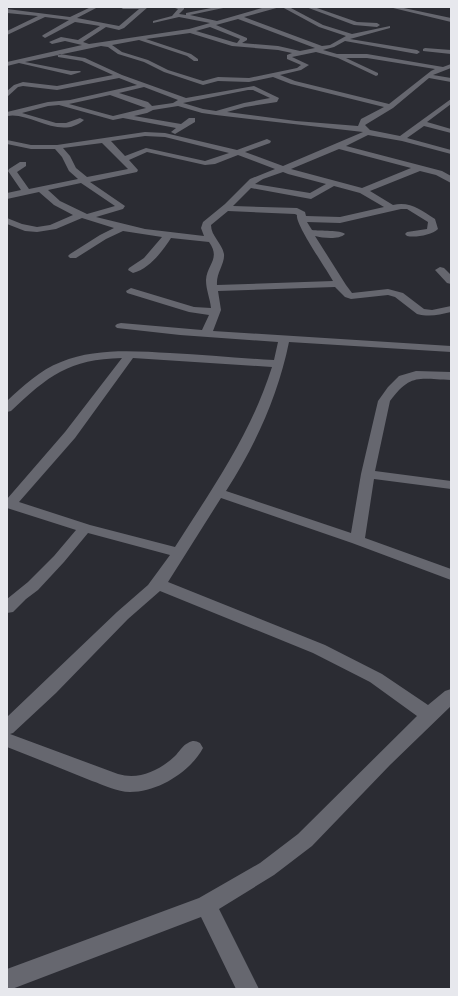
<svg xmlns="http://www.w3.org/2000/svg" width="458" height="996" font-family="Arial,sans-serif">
	<rect width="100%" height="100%" fill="#2b2c33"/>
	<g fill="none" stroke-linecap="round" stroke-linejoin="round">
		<g fill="#66676f" fill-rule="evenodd">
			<path d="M91,7H98L77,18L119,26L139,9H123L120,7H148L124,28L119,30L106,27L83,42L89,44L189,29L210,23L179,17L153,23V21L172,16L178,9L172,7H184V9L179,14L186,15V13L216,7H228L190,15L217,21L262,8L280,7L244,17L322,46L330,45L346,36L319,27L282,7H289L323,25L352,34L390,26V28L350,39L417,50L420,52L417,54L345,41L334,47L323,50L337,54H367L443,67L451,64V68L433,75L451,78V82L429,78L393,108L365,125L370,130L400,136L451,99V104L427,122L451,129V133L424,126L407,138L451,150V154L402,141L368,135L346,146L442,171L451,176V183L436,175L420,171L370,191L393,205C410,201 421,210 435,219L438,229C432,235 415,238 407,236L405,234L407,232L427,229L428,222L407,209H401L340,223L307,222L312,230C320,231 341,230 345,234C339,240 323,238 315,236L346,285L352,293L388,289L403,293L424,309L432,310L451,306V312C439,315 429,317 417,314L395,297L388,295L351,299L345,297L335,287L218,291L221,310L213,331L451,346V352L289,342C278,396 256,444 226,491L351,533L361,474L378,401L388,387L399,376L416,371L451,372V380C419,379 411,373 390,401L375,471L451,481V489L374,479L365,538L451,569V580L352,543L221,498L168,582L325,645L382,674L428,705L445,691L451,689V706L390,765L312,846L274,875L219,909L259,989H236L201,917L12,989H7V969L199,898L260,863L298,834L417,716L370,682L313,653L160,591L128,619L56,693L13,733L10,734L118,774C139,780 159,771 175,756C179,752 183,745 188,743C193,740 196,741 200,743L203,748C190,772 158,792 130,792C117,792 104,785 92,781C64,770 36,758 7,747V717L117,612L148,585L170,555L88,533L64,562L38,590L26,599L13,612L7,613V599L28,582L54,556L76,530L7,508V499L65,432L122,358C69,359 48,376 11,411L7,412V401C23,386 40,370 61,362C95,348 134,351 170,353C205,355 239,358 274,360L278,342L180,335L117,328L115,326L117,324L121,323L202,330L209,315L189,312L127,293L126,291L131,288L194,307L211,308C210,298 206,290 206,280C207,264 221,259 209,242L171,238C162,252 149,269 133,273L128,270L129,268L144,258L162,237L123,231L106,239L76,258H70L68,256L70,254L100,235L114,228L82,218L56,229L37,232L25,231L7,224V218L22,224L37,227L50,225L73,215L54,205L39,192L7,199V193L21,190L8,171L9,169L20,162H26V166L17,172L29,189L78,179L69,171L62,157L55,149H31L7,144V140L31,145H57L145,132L165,133L237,150L267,139L271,141L270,143L245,152L283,166L363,132L216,115L202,113L178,106L153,110L147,113L134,116L181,124L189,118H195V122L175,134L171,132L176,128L123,118L113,120L59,105L48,106L22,113L56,123H66L80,118L84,120C60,141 30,111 7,116V112L48,102L70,100L137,85L119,78L57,90L23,86L18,87L7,97V91L14,85L23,82L57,86L113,75L82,61L58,57V55L60,54L85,58L122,75L186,98L254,86L279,98L277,102L245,107L227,112L296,121L358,126L361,119L384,107L291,84L273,77L249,82L218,81L203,85L164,72L144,62L118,54L108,47L101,46L25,62L71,71H80L81,72L71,75L19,63L7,66V62L82,45L65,41L52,44L49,42L61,37L78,40L100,26L75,22L45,38L42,36L43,35L69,20L45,17L7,35V31L38,16L7,13V9L70,17ZM238,19L315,48L300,51L278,46L242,43L247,40V38L216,25ZM210,27L240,39L237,43L233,42L196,31ZM190,33L232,46L278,50L292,53L287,55V59L301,65L297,68L249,78L218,77L203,81L168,70L148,60L122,52L112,45L139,40L187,56L194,61H198V59L191,54L146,39ZM316,52L338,58L376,76L378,75V73L346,58H367L435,69L431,71L389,104L295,81L280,75L301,70L309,65L292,57ZM144,87L178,100L173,103L152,106L148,102L119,93ZM248,90H253L270,98L244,103L216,111L203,109L183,103ZM110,95L146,108L113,116L69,104ZM145,136L165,137L229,153L205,161L146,148L125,156L111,141ZM102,143L128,169L87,177L76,168L70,156L63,148ZM339,149L411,168L362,188L291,169ZM147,152L205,165L215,164L238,155L275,169L250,179L225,204L203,222L201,228L204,236L145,229L96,217L123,209L125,206L90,182L137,172L138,170L129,160ZM283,172L288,174L326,184L310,193L255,184L263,179ZM81,183L115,206L87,214L60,201L48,190ZM334,186L360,193L384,207L340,217L306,216L305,212L297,208L233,206L251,188L311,199ZM228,211L295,214L297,215C295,224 327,270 333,281L217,285C216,273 225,264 224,254C222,243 211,236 211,225ZM133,358L272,367C250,436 213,487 175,547L90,525L19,502L75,438Z"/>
			<polygon points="306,7 314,7 357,22 377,23 380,25 377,27 354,25"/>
			<polygon points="389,7 399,7 451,18 451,22"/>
			<polygon points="425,48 451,50 451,54 423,51 423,49"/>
			<polygon points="440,267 444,268 451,275 451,284 447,283 435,270"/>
		</g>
	</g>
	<rect width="458" height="996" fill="none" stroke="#e7e8ed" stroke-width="16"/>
</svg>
